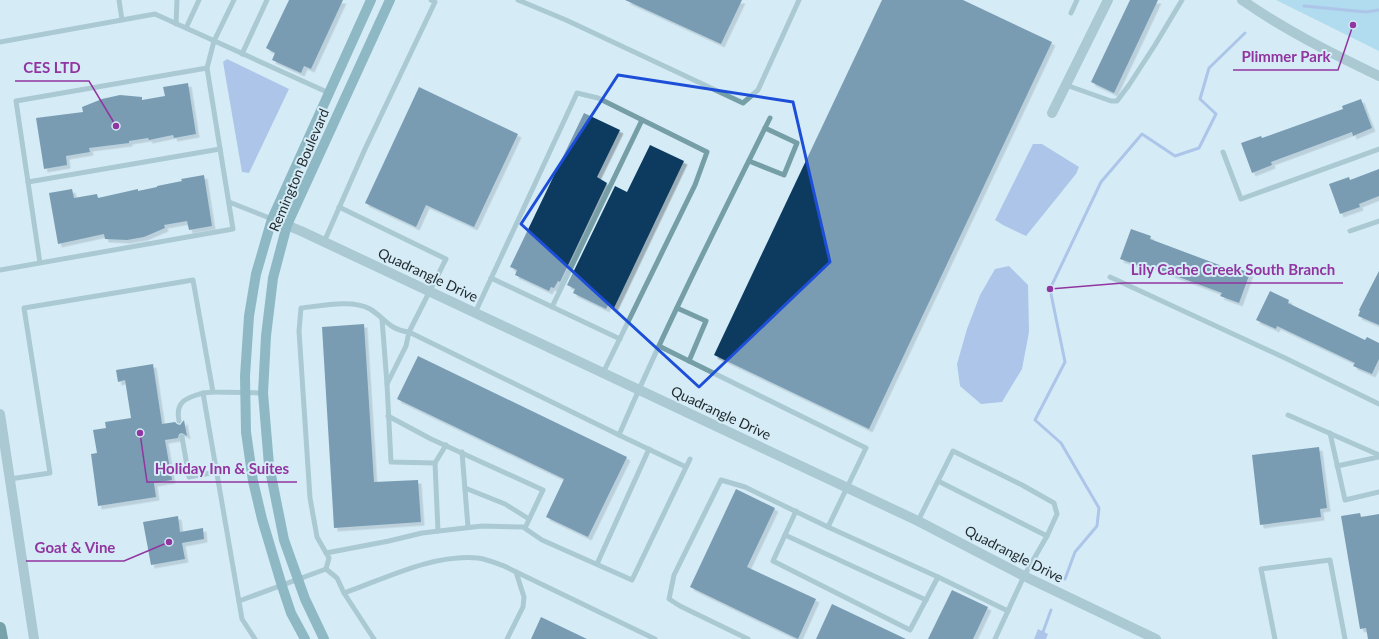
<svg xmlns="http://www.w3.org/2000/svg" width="1379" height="639" font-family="Lato,sans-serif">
	<defs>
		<filter id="shadow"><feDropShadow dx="3.5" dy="3.5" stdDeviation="0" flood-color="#0004"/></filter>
	</defs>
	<rect width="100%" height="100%" fill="#d5ecf7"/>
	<polygon fill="#86c5e2" points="1276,0 1379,0 1379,51"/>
	<g fill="#7a96d6">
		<polygon points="227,59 289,89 249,173 242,172 223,62"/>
		<polygon points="1033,144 1042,144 1079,167 1076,174 1026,236 1003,225 995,220"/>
		<polygon points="1009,266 1028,285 1029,332 1022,369 1002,402 981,404 960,386 957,364 967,329 980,295 995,269"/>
		<polygon points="1038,629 1048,634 1046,639 1034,639"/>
	</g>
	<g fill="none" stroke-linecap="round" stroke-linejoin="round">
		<g stroke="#7a96d6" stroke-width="3">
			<polyline points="1304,6 1366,12 1379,10"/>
			<polyline points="1065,579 1075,552 1097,526 1099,508 1061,443 1035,420 1065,362 1050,289 1101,182 1142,134 1175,156 1199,148 1216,114 1200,99 1209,68 1245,33"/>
			<polyline points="1043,632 1051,610"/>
		</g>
	</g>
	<g fill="#0c3b5f" filter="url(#shadow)">
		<polygon points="289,0 343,0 311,69 304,66 301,73 272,60 275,53 266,48"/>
		<polygon points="625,0 742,0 721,44"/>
		<polygon points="882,0 963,0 1052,42 869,429 714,355"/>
		<polygon points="1130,0 1158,0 1114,93 1091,82"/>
		<polygon points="188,83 196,134 174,138 173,135 149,140 148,138 129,141 129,143 89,148 90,152 66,156 67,165 44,169 36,118 83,112 82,107 102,99 120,95 142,97 142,100 165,96 163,87"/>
		<polygon points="419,87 518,134 474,227 426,205 416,227 365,203"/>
		<polygon points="1361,99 1372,128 1353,136 1352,132 1271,162 1272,165 1252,173 1241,143 1261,136 1262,138 1343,109 1342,106"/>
		<polygon points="584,113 620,130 597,177 607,183 560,282 558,281 554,288 551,287 549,291 515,275 517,270 510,267"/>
		<polygon points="650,145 684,161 614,308 608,305 606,309 573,293 575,289 567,285 615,186 627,192"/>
		<polygon points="1379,169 1379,196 1359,204 1360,207 1340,214 1329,184 1349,177 1350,180"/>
		<polygon points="204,175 212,226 189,230 187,221 164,225 165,228 144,237 127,240 105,239 104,234 58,244 49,193 72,189 74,198 97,194 98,198 138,189 138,191 157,187 157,186 182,181 181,179"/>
		<polygon points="1131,229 1151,236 1150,239 1230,269 1231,266 1250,273 1239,303 1220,296 1222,293 1141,263 1140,266 1120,259"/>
		<polygon points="1379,271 1379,325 1358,316 1360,311 1359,310"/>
		<polygon points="1270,291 1289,300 1288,303 1365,340 1367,337 1379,343 1379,359 1372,374 1353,366 1355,363 1277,326 1276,329 1256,320"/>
		<polygon points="364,324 374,482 418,480 421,522 334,528 322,327"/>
		<polygon points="418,356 627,457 588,537 546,517 564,479 397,399"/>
		<polygon points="153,364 162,424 175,422 177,424 180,425 184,420 187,436 182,433 179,434 178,438 165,440 172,480 154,483 156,497 98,506 91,454 97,453 93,430 106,428 105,422 131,418 125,380 118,382 116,370"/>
		<polygon points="1319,447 1327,508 1320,509 1321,517 1260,525 1252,455"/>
		<polygon points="736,489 775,508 747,567 816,599 798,639 690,587"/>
		<polygon points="1360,513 1361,517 1379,514 1379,639 1368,639 1366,628 1360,629 1341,516"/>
		<polygon points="178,516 180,532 203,528 204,539 182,543 185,559 151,565 143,522"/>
		<polygon points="952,590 988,607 973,639 928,639"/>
		<polygon points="832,604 906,639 816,639"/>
		<polygon points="541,617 587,639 531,639"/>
	</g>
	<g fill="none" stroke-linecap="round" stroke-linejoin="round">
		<g stroke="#769ea6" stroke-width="5">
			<polyline points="119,0 122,20"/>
			<polyline points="518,0 566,20 743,103 758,90 799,0"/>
			<polyline points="1071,13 1077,0"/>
			<polyline points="176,24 177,0"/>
			<polyline points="186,28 199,0"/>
			<polyline points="0,42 155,14 329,93"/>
			<polyline points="242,54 267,0"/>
			<polyline points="207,68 214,41 234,0"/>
			<polyline points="1066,85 1111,101 1117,101 1129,85 1155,45 1182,0"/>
			<polyline points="1223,152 1241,199 1379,149"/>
			<polyline points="749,161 784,175 797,143 765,128"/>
			<polyline points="28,182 220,149"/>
			<polyline points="229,202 272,219"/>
			<polyline points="1350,231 1379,221"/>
			<polyline points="324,242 365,149 435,2 431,0"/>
			<polyline points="0,270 233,229 207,68 16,101 40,263"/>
			<polyline points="1110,277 1285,358 1379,404"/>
			<polyline points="491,278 620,339"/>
			<polyline points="552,307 642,120"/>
			<polyline points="475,313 577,93 598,98 707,152 695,185 603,373"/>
			<polyline points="382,319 387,384"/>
			<polyline points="659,346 689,361 706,321 677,308"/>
			<polyline points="689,361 866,448 828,527 745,487 721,480 674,575 669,599 680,606 748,639"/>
			<polyline points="213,392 203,393 242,619 255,639"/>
			<polyline points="1288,415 1379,455"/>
			<polyline points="388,416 431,439 543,490 525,528"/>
			<path d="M179,421C175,401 186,398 203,393"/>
			<polyline points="1330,433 1345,500 1379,492"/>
			<polyline points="182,437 189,477 216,472"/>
			<polyline points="462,452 468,527"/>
			<polyline points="435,463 446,445"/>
			<polyline points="1337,466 1379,457"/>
			<path d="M686,467L619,435C665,328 718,223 770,118"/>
			<polyline points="10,479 50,473 24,308 193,280 213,392 263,393"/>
			<polyline points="938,481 1047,536"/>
			<polyline points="465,488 505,504 529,519"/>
			<polyline points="796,511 773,561 910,630 938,577"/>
			<polyline points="918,521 953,451 1022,485 1054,503 1057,514 1047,536 1024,576 995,639"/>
			<polyline points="828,527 938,577 1008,611"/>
			<polyline points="438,531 435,463 391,462 387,384 406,346 409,332 619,435"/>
			<polyline points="785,535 926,600"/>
			<polyline points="326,553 389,541 422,533 482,526 523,527 542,540 632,580 690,459"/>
			<polyline points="597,564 649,449"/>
			<path d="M326,569L329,558L317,537L310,498L299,331L301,308C320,306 353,299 370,309C385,318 389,330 409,332L446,259L339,207"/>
			<path d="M344,593C384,579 435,553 478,558C486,559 496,563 504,566L655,639"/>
			<polyline points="239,601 326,569 337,578 344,593 374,639"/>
			<polyline points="507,639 523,607 524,597 516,572"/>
			<polyline points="1275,639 1261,569 1330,560 1345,639"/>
		</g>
		<g stroke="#769ea6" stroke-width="10">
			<path d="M1242,0C1285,30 1331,53 1379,76"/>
			<polyline points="1052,113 1108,0"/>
			<polyline points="272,219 301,231 918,521 1024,576 1156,639"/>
			<polyline points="0,414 34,639"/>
		</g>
		<g stroke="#397b86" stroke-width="10">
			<polyline points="305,639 291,613 282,586 262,519 253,481 246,432 245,376 249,316 256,274 272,219 371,0"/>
			<polyline points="324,639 305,599 284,540 269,465 263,393 266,336 273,278 287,225 390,0"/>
		</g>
		<polyline stroke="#06464f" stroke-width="12" points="0,628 2,639"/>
	</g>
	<path d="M0 0H1379V639H0ZM618,75L793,102L830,262L699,387L521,224Z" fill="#d5ecf7" fill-opacity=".55" fill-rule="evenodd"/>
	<path fill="none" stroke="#1d4ed8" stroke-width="3" stroke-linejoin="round" d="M618,75L793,102L830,262L699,387L521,224Z"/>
	<g text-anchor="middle" stroke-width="4" stroke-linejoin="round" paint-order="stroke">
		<g font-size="14" fill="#232c30" stroke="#d5ecf7">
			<text transform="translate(299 170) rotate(-67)" y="5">Remington Boulevard</text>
			<text transform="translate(428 275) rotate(25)" y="5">Quadrangle Drive</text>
			<text transform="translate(721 413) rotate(25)" y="5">Quadrangle Drive</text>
			<text transform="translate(1014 554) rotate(27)" y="5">Quadrangle Drive</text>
		</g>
	</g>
	<path fill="none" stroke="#9135a0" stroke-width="1.5" d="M1353 25L1338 70H1233M116 126L89 81H15M1050 289L1123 283H1343M140 433L147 482H297M169 542L124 561H26"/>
	<g fill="#9135a0" stroke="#d5ecf7" stroke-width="1.5">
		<circle cx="1353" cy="25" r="4"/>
		<circle cx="116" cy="126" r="4"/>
		<circle cx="1050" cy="289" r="4"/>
		<circle cx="140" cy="433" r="4"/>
		<circle cx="169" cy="542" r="4"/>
	</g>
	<g font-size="15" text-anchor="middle" font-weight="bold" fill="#9135a0" stroke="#d5ecf7" stroke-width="4" stroke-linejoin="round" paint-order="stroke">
		<text x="1286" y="62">Plimmer Park</text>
		<text x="52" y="73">CES LTD</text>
		<text x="1233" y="275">Lily Cache Creek South Branch</text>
		<text x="222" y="474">Holiday Inn &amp; Suites</text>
		<text x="75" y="553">Goat &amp; Vine</text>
	</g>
</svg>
